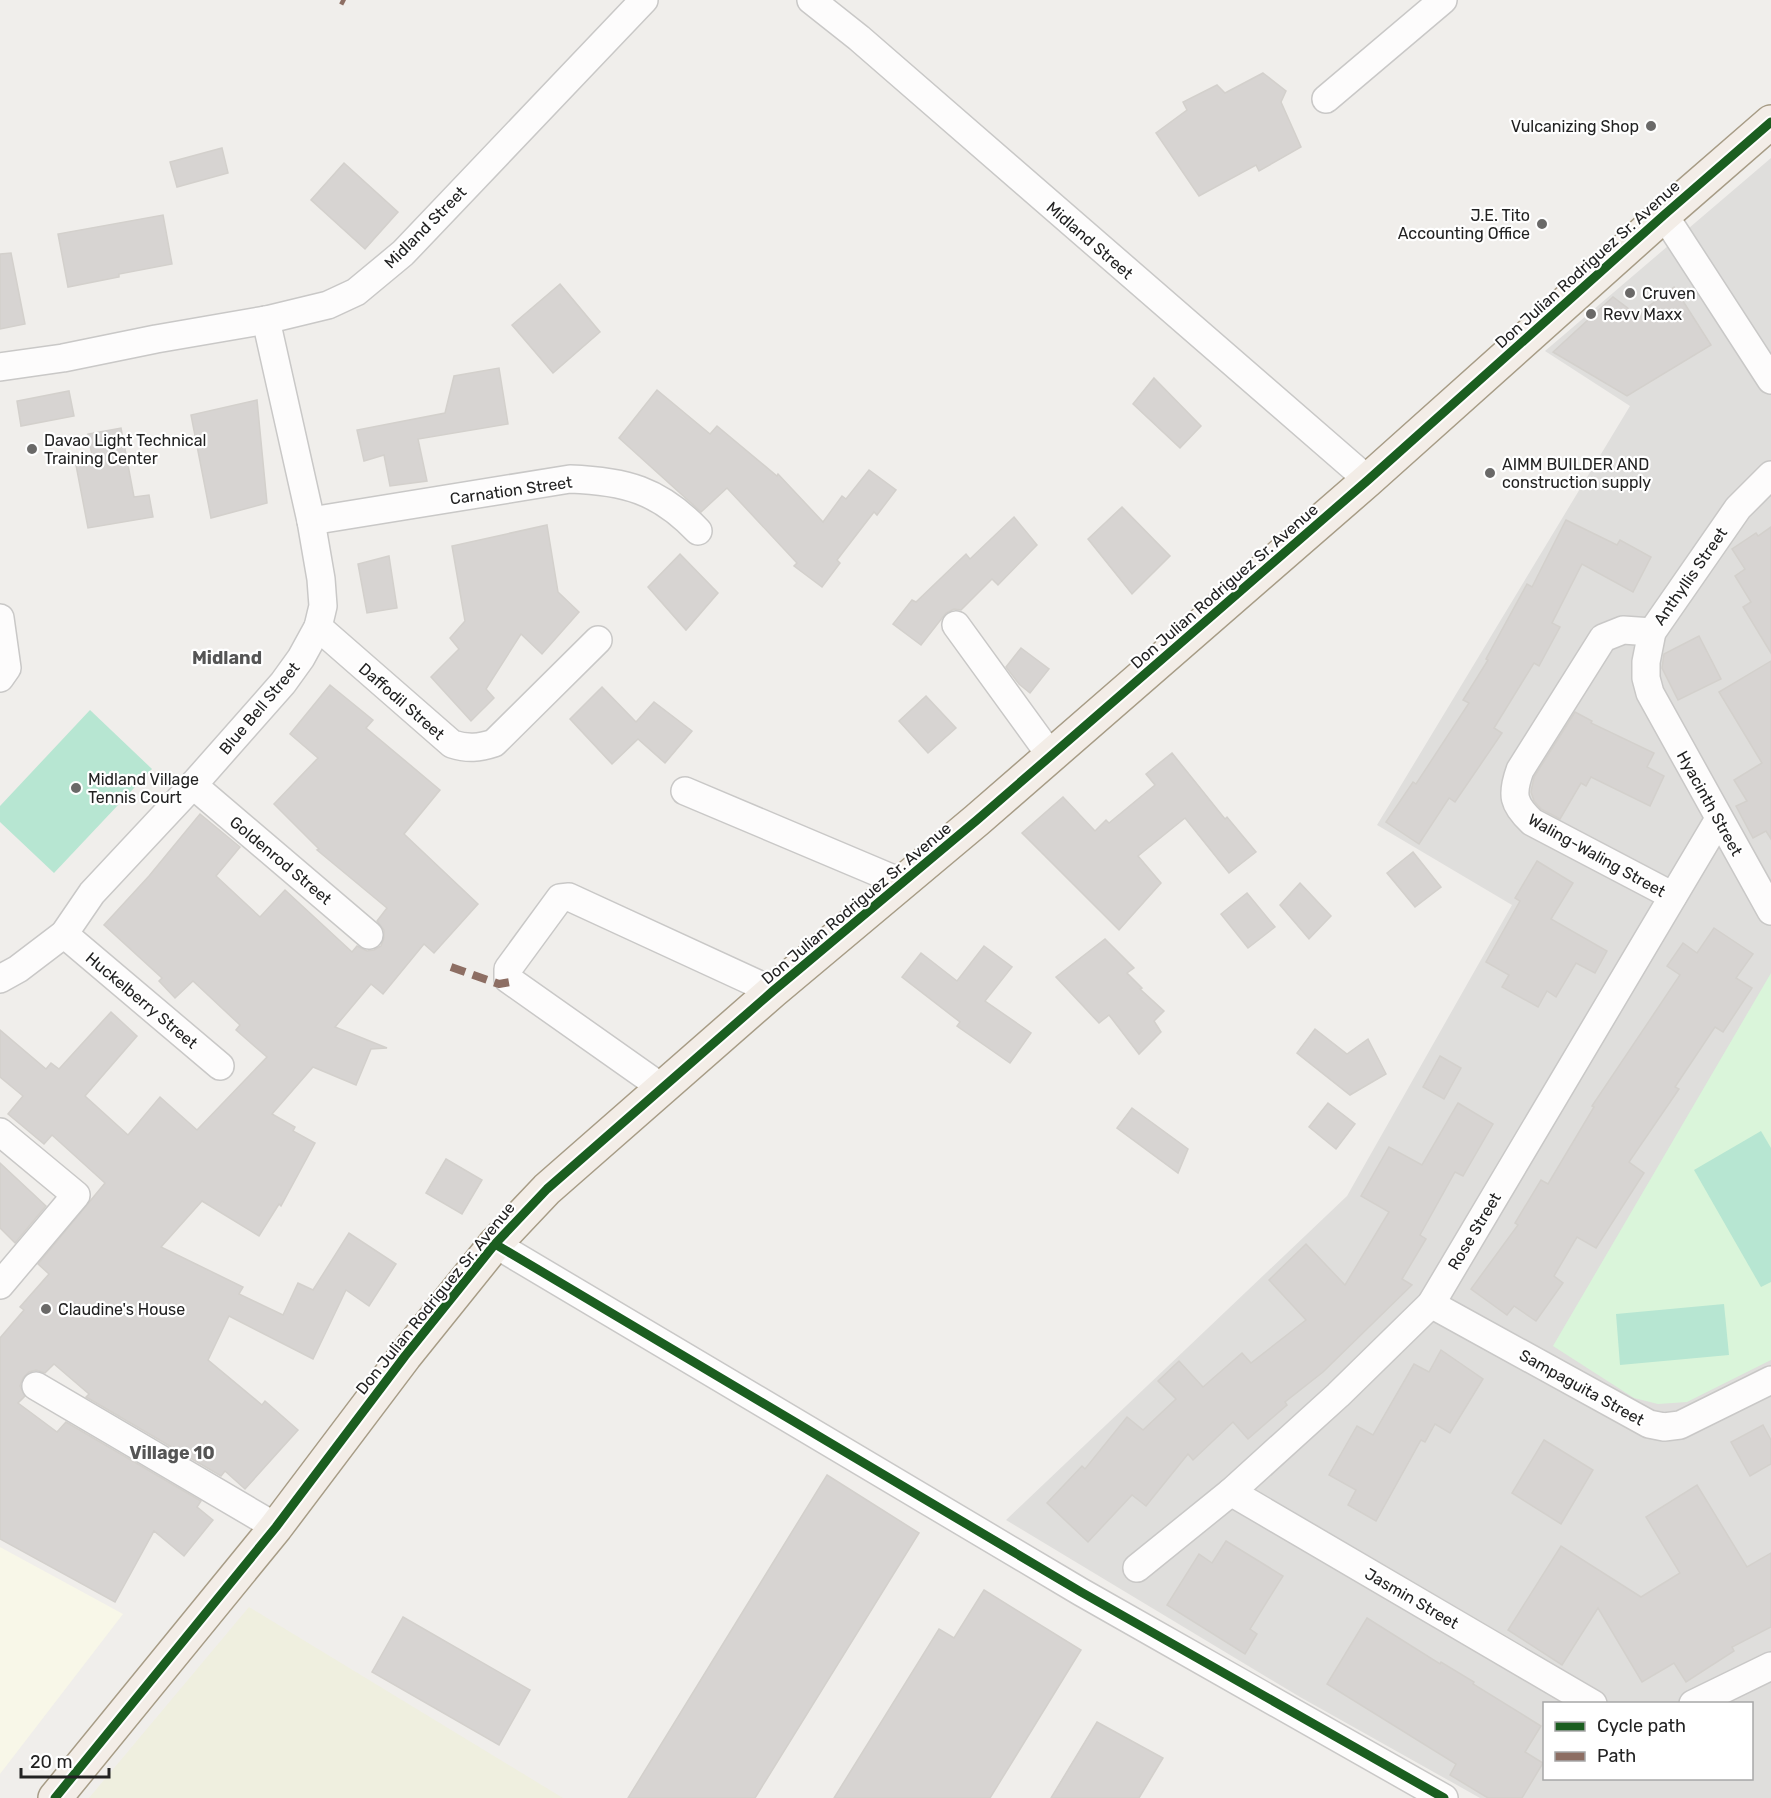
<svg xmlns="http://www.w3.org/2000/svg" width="1771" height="1798" font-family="Rubik,sans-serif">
	<rect width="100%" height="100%" fill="#f0eeeb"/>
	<path fill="#dfdedc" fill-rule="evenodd" d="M1771,158V1798H1480L1300,1697L1006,1520L1347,1196L1512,905L1377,825L1630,406L1545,351ZM1544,1704H1752V1778H1544Z"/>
	<polygon fill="#f8f7e8" points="0,1547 123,1614 0,1774"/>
	<polygon fill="#efefdf" points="249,1607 563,1798 89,1798"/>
	<polygon fill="#daf5da" points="1771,973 1771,1360 1687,1402 1658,1404 1634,1398 1553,1346"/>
	<g fill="#b7e6d2">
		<polygon points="90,710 152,769 54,873 0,822 0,806"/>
		<polygon points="1761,1131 1771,1148 1771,1282 1761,1287 1694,1170"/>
		<polygon points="1724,1304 1729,1355 1620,1365 1616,1314"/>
	</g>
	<g fill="#d7d4d2" stroke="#d3d0cc" stroke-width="1.5">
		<polygon points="1263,73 1286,91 1281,102 1301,147 1259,171 1256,165 1199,196 1156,133 1187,110 1183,102 1217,85 1225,93"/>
		<polygon points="222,148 228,173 177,187 170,162"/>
		<polygon points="344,163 398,212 365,249 311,200"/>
		<polygon points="163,215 172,264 119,274 119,277 68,287 58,234"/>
		<polygon points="11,253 25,324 0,329 0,254"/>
		<polygon points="560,284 600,332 553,373 512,325"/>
		<polygon points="1674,287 1711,345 1627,396 1553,352 1613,297 1637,315"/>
		<polygon points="499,368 508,424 418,439 427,481 390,486 384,455 364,461 357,430 445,413 454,376"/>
		<polygon points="1154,378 1201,426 1180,448 1133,404"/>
		<polygon points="657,390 710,434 717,426 777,476 778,474 823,522 842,496 846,499 869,470 896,490 877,515 874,512 837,560 840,563 822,587 794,566 797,563 727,488 701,512 619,438"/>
		<polygon points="69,391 74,416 21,426 17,401"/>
		<polygon points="257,400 267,503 211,518 191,415"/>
		<polygon points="121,428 134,497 149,495 153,517 88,528 76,465 93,461 88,434"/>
		<polygon points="1122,507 1170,556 1132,594 1088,539"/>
		<polygon points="1014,517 1037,545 998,585 992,579 961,610 954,609 946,613 921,645 893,624 912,600 916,602 966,554 970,559"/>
		<polygon points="1566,520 1617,545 1620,540 1651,557 1633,592 1582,564 1552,623 1560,627 1539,666 1534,663 1494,728 1502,733 1455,802 1449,798 1419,844 1386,822 1413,782 1416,784 1469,703 1463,700 1488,660 1486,659 1527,584 1532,587"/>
		<polygon points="547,525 558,592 579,612 542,654 521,634 486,689 494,698 471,721 431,677 459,649 450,638 465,621 452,546"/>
		<polygon points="1771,527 1771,653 1743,607 1751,602 1735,576 1745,569 1732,549 1756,533 1758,536"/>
		<polygon points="680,554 718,593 686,630 648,587"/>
		<polygon points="389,556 397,608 367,613 358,564"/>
		<polygon points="1699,636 1721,679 1678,700 1662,668 1664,654"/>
		<polygon points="1021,648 1049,669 1030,693 1019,684 1006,667"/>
		<polygon points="1771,661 1771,839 1766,831 1753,838 1736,806 1747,801 1734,780 1762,763 1719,692"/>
		<polygon points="330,685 373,720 366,728 440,790 404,834 478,904 434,953 424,944 383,994 371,984 335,1027 387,1048 371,1049 356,1085 313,1067 272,1114 295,1127 293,1131 315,1143 281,1206 279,1204 259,1236 202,1201 161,1247 243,1287 239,1294 283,1315 298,1283 313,1290 349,1233 396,1264 369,1306 346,1290 313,1359 229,1316 208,1360 262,1405 265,1401 298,1430 245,1489 225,1471 221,1476 86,1397 89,1394 54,1364 45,1373 36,1370 29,1372 23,1378 20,1386 25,1396 18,1403 57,1432 66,1422 201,1501 197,1507 213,1520 184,1556 154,1531 115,1602 0,1539 0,1338 24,1310 20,1307 49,1274 38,1264 105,1183 52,1135 44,1144 8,1114 23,1096 0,1077 0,1030 46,1069 51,1063 59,1069 111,1012 137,1036 85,1096 128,1135 160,1097 197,1130 267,1057 236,1030 240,1025 193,981 175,998 159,981 162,978 104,925 149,876 200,814 240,847 216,876 260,917 285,890 352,952 357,946 367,951 374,950 381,946 384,938 384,930 377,921 387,908 317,850 319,849 274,804 318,758 290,734"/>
		<polygon points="602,687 636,722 654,702 692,731 665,763 638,739 612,764 570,719"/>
		<polygon points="926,696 956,728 928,753 899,721"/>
		<polygon points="1575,712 1592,721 1591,723 1654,753 1647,767 1664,776 1650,806 1591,777 1586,786 1581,783 1560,819 1541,809 1534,801 1531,792 1534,777"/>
		<polygon points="1172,753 1225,819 1227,817 1256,852 1229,873 1185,818 1138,856 1161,883 1119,930 1022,833 1063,797 1095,831 1106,820 1109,823 1155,785 1146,774"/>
		<polygon points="1413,852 1441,887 1415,907 1387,873"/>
		<polygon points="1537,861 1573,883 1551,919 1607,951 1595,973 1576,963 1556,997 1547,991 1538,1007 1502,987 1509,975 1486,962 1520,901 1515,898"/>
		<polygon points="1300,883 1331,916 1309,939 1280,905"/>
		<polygon points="1247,893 1275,927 1248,948 1221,914"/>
		<polygon points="1714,928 1753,954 1736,978 1752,988 1723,1032 1715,1027 1675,1087 1679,1089 1629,1162 1644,1173 1596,1248 1577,1237 1554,1276 1563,1283 1536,1321 1514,1306 1507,1315 1471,1289 1518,1225 1515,1223 1541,1180 1548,1184 1594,1107 1592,1106 1680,975 1667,966 1683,943 1697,953"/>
		<polygon points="1105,939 1134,968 1127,973 1142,988 1140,989 1164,1011 1154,1021 1161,1032 1139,1054 1109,1015 1099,1023 1056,977"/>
		<polygon points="984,946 1012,967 985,1001 1031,1033 1010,1063 957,1026 960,1022 902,977 921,953 957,981"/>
		<polygon points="1315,1029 1347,1054 1368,1039 1386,1074 1350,1095 1297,1053"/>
		<polygon points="1440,1056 1461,1068 1444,1099 1423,1087"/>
		<polygon points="1328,1103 1355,1124 1336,1149 1309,1127"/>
		<polygon points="1458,1103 1493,1124 1463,1176 1455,1172 1420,1235 1426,1239 1402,1279 1412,1285 1323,1372 1285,1402 1287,1405 1248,1439 1233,1422 1193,1460 1188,1454 1146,1506 1132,1495 1088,1542 1047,1503 1082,1466 1085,1469 1127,1417 1143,1430 1176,1399 1158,1381 1179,1361 1203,1387 1242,1353 1251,1363 1306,1320 1269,1280 1306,1244 1345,1285 1389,1212 1361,1196 1389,1147 1422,1165"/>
		<polygon points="1132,1108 1188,1149 1178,1173 1117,1128"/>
		<polygon points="446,1159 482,1180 462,1214 426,1193"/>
		<polygon points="0,1163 46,1206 15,1243 0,1228"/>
		<polygon points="1441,1350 1483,1379 1450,1433 1435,1424 1425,1442 1421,1440 1376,1521 1348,1505 1356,1490 1329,1475 1357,1426 1373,1435 1414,1364 1429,1372"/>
		<polygon points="1763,1425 1771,1440 1771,1464 1750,1476 1731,1442"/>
		<polygon points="1544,1440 1593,1470 1561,1524 1512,1493"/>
		<polygon points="827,1475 919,1533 755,1798 628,1798"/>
		<polygon points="1697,1485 1747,1567 1771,1553 1771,1627 1732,1647 1734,1651 1686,1682 1674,1663 1642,1682 1598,1608 1562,1665 1508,1630 1561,1546 1641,1597 1680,1573 1646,1517"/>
		<polygon points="1226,1541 1283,1576 1250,1629 1257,1634 1245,1654 1167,1605 1199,1554 1212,1563"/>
		<polygon points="984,1590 1081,1650 990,1798 834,1798 939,1629 954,1638"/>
		<polygon points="403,1617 530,1690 499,1745 372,1672"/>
		<polygon points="1367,1618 1440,1664 1441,1662 1474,1682 1473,1684 1541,1726 1525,1752 1543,1763 1522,1798 1488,1798 1450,1775 1456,1764 1327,1684"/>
		<polygon points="1097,1722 1163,1758 1139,1798 1051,1798"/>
	</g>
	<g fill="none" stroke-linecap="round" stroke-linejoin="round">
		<g stroke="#c9c8c7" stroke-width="30">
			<g id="street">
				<polyline points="811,0 859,38 1368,480"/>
				<polyline points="1326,99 1443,0"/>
				<polyline points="1664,215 1771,380"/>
				<polyline points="0,367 63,358 156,339 266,320 328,305 356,292 403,253 644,0"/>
				<polyline points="1771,475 1738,508 1652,632 1646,662 1646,678 1650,693 1771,911"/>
				<path d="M311,521L570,479C625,481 659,490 698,531"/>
				<polyline points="0,618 7,668 0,678"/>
				<polyline points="956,625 1051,756"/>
				<path d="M318,627L452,744C468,749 479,748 494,743L598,640"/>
				<path d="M1652,632L1623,630L1603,638L1520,770C1511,795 1513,804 1532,822L1673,896"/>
				<polyline points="193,785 369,935"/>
				<polyline points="685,791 903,883"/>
				<polyline points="64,934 220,1066"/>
				<polyline points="0,979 18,969 64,934 92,893 193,785 283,683 301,658 318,627 323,606 321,579 311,521 266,320"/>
				<polyline points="661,1087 508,979 508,969 560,898 569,897 773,991"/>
				<polyline points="0,1132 76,1195 0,1285"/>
				<polyline points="495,1244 1081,1592 1444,1798"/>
				<polyline points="1431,1304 1649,1424 1664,1427 1680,1425 1771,1380"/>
				<polyline points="36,1386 276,1527"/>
				<polyline points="1231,1492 1593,1704"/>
				<polyline points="1137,1568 1231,1492 1338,1395 1431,1304 1719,819"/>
				<polyline points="1693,1704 1771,1666"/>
			</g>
		</g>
		<g stroke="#a79c86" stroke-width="36">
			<polyline id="primary" points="55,1798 276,1527 405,1356 495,1244 547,1189 773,991 977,820 1368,480 1664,215 1771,122"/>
		</g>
		<use href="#street" stroke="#fdfcfc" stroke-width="27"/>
		<use href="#primary" stroke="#f3ede7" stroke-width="33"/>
		<g stroke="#8d6e63" stroke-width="8" stroke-dasharray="15 8" stroke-linecap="butt">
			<polyline points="341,0 345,2"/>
			<polyline points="451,967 499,984 510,982"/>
		</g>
		<g stroke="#fff" stroke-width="13">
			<g id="cycleway">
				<polyline points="495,1244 1081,1592 1444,1798"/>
				<polyline points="55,1798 276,1527 405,1356 495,1244 547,1189 773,991 977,820 1368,480 1664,215 1771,122"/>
			</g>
		</g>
		<use href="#cycleway" stroke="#1b5e20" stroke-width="9"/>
	</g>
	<g fill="#6a6968" stroke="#fff" stroke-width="2">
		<circle cx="1651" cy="126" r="6"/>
		<circle cx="1542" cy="224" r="6"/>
		<circle cx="1630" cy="293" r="6"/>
		<circle cx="1591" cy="314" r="6"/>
		<circle cx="32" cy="449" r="6"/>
		<circle cx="1490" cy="473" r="6"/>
		<circle cx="76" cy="788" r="6"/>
		<circle cx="46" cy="1309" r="6"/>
	</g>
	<g text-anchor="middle" stroke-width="4.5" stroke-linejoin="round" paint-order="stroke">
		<g font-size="16" fill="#222" stroke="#fff" text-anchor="start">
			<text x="1639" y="132" text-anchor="end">Vulcanizing Shop</text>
			<text x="1530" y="221" text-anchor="end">J.E. Tito<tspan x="1530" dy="18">Accounting Office</tspan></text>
			<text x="1642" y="299">Cruven</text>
			<text x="1603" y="320">Revv Maxx</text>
			<text x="44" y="446">Davao Light Technical<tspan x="44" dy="18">Training Center</tspan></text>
			<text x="1502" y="470">AIMM BUILDER AND<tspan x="1502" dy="18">construction supply</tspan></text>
			<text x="88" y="785">Midland Village<tspan x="88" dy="18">Tennis Court</tspan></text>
			<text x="58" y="1315">Claudine's House</text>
		</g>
		<g font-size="16" fill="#222" stroke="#fff">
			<text transform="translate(425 227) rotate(-45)" y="6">Midland Street</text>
			<text transform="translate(1090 240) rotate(41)" y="6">Midland Street</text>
			<text transform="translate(1587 264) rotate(-42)" y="6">Don Julian Rodriguez Sr. Avenue</text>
			<text transform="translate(511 490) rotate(-8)" y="6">Carnation Street</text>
			<text transform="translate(1690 576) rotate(-55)" y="6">Anthyllis Street</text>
			<text transform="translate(1224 586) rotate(-41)" y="6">Don Julian Rodriguez Sr. Avenue</text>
			<text transform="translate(402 701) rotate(41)" y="6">Daffodil Street</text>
			<text transform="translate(259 708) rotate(-50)" y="6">Blue Bell Street</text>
			<text transform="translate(1710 803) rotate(61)" y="6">Hyacinth Street</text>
			<text transform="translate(1597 855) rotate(29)" y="6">Waling-Waling Street</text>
			<text transform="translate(281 860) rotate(40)" y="6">Goldenrod Street</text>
			<text transform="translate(856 903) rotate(-40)" y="6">Don Julian Rodriguez Sr. Avenue</text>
			<text transform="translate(142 1000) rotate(40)" y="6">Huckelberry Street</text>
			<text transform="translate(1474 1231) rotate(-59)" y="6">Rose Street</text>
			<text transform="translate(435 1298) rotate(-51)" y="6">Don Julian Rodriguez Sr. Avenue</text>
			<text transform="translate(1582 1387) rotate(29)" y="6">Sampaguita Street</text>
			<text transform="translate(1412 1598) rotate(30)" y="6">Jasmin Street</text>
		</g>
		<g font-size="18" font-weight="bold" fill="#555" stroke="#fff">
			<text x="227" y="664">Midland</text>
			<text x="172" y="1459">Village 10</text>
		</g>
	</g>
	<rect x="1543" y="1702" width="210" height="78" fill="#ffffff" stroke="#a7a7a7" stroke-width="1.5"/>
	<rect x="1555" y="1722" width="30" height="9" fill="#1b5e20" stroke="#a7a7a7" stroke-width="1.5"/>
	<text x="1597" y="1732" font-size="18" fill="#222222">Cycle path</text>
	<rect x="1555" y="1752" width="30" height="9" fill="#8d6e63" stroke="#a7a7a7" stroke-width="1.5"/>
	<text x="1597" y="1762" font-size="18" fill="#222222">Path</text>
	<path d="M21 1768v9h88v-9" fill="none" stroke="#222222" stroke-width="3"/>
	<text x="30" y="1768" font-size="18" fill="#222222" stroke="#ffffff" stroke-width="4.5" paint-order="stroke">20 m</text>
</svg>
